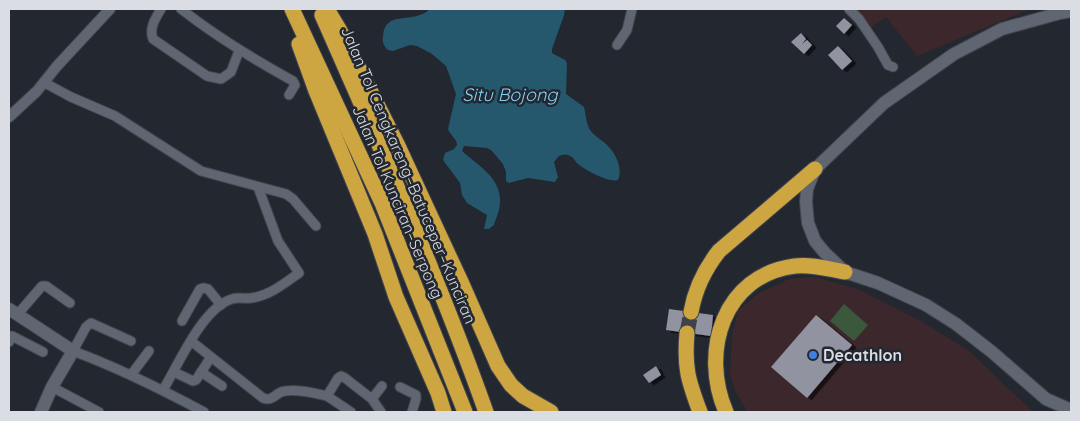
<svg xmlns="http://www.w3.org/2000/svg" width="1080" height="421" font-family="Quicksand,sans-serif">
	<defs>
		<filter id="shadow"><feDropShadow dx="4.5" dy="2.5" stdDeviation="0" flood-color="#0009"/></filter>
	</defs>
	<rect width="100%" height="100%" fill="#222730"/>
	<g fill="#3c282c">
		<polygon points="847,9 1030,9 917,56 886,17 867,30"/>
		<polygon points="815,277 860,290 919,320 968,350 1033,412 748,412 736,393 730,375 732,335 738,311 756,295 789,279"/>
	</g>
	<polygon fill="#3b573c" points="844,304 868,325 854,341 830,321"/>
	<path fill="#25576d" d="M430,9H565L564,15L552,49V53L565,60L567,63L566,94L584,107C586,115 586,123 590,130C595,137 603,140 608,146C616,154 623,169 618,180C609,183 585,170 578,164C575,162 574,157 570,156C567,154 562,155 559,156L554,162L558,177L555,182L528,178L509,183L506,181V172L503,164L491,150L487,148L464,146L462,151C477,165 501,177 500,202C500,210 496,218 494,225L489,229H484L487,215L467,203L462,195L460,183L443,160L445,153L454,149L457,145C457,139 450,135 448,129L456,94L446,66L432,54L417,46L410,45L393,51L388,50C383,46 382,41 383,36C385,9 413,25 430,9Z"/>
	<g fill="#9293a0" filter="url(#shadow)">
		<polygon points="844,18 852,25 844,34 836,26"/>
		<polygon points="801,33 806,39 802,44 807,40 812,45 804,54 791,42"/>
		<polygon points="838,46 852,61 842,70 828,55"/>
		<polygon points="669,309 713,315 711,336 666,330"/>
		<polygon points="816,315 852,345 807,398 771,367"/>
		<polygon points="656,366 661,375 649,383 643,375"/>
	</g>
	<g fill="none" stroke-linecap="round" stroke-linejoin="round">
		<polyline stroke="#3e424b" stroke-width="15" stroke-dasharray="15 8" stroke-linecap="butt" points="687,333 691,312"/>
		<g stroke="#42454d" stroke-width="11">
			<g id="minor">
				<path d="M161,9C155,19 149,28 153,39L207,76L221,79L231,72L239,51"/>
				<path d="M181,9C217,37 253,59 293,81L295,85L289,95"/>
				<polyline points="849,9 859,19 878,47 888,65 893,67"/>
				<polyline points="617,45 627,30 632,9"/>
				<polyline points="45,83 71,97 115,116 201,171 286,194 293,199 316,226"/>
				<polyline points="17,315 42,286 46,286 70,303"/>
				<polyline points="182,321 200,289 203,288 208,289 221,305"/>
				<path d="M131,341L91,323L86,327L73,351C119,368 161,389 204,412"/>
				<path d="M191,341L263,398C274,402 275,392 285,391C299,389 313,393 327,396L338,378L341,376L345,378L372,399L381,412"/>
				<polyline points="9,342 12,336 43,352"/>
				<polyline points="174,372 193,381 196,380 211,357"/>
				<polyline points="201,372 222,386"/>
				<polyline points="131,375 149,351"/>
				<polyline points="52,387 99,412"/>
				<polyline points="400,387 416,395 416,399 412,412"/>
				<path d="M163,390C179,364 202,308 232,299C238,297 245,299 251,298C269,296 285,283 299,273L278,241L258,187"/>
				<polyline points="327,396 351,412"/>
				<polyline points="372,399 382,386"/>
			</g>
		</g>
		<g stroke="#42454d" stroke-width="12">
			<polyline id="tertiary" points="9,117 37,91 57,66 110,9"/>
		</g>
		<g stroke="#42454d" stroke-width="14">
			<g id="secondary">
				<polyline points="1071,11 1060,13 1002,29 954,54 884,103 815,169 807,189 806,202 808,223 815,241 825,253 845,272 878,283 926,305 956,324 992,352 1046,399 1071,410"/>
				<polyline points="9,309 73,351 52,387 41,412"/>
			</g>
		</g>
		<g stroke="#42454d" stroke-width="17">
			<g id="motorway">
				<polyline points="292,9 382,203 465,412"/>
				<polyline points="327,9 339,29 398,146 462,284 498,366 511,385 523,396 551,412"/>
				<path d="M322,15C380,146 438,277 486,412"/>
				<polyline points="299,44 316,91 375,234 396,297 438,393 444,412"/>
				<path d="M691,312C695,289 704,270 719,251L815,169"/>
				<path d="M687,333C684,367 688,380 700,412"/>
				<path d="M726,412C700,352 723,275 795,266C812,264 828,269 845,272"/>
			</g>
		</g>
		<use href="#minor" stroke="#606671" stroke-width="9"/>
		<use href="#tertiary" stroke="#606671" stroke-width="10"/>
		<use href="#secondary" stroke="#606671" stroke-width="12"/>
		<use href="#motorway" stroke="#cda642" stroke-width="15"/>
	</g>
	<circle fill="#3f7fe0" stroke="#222730" stroke-width="2" cx="813" cy="355" r="5"/>
	<g text-anchor="middle" stroke-width="5" stroke-linejoin="round" paint-order="stroke">
		<g font-size="16" fill="#dadde3" stroke="#222730">
			<text transform="translate(409 175) rotate(67)" y="6">Jalan Tol Cengkareng–Batuceper–Kunciran</text>
			<text transform="translate(398 202) rotate(67)" y="6">Jalan Tol Kunciran–Serpong</text>
		</g>
		<g font-size="16" font-weight="bold" fill="#dadde3" stroke="#222730" text-anchor="start">
			<text x="823" y="361">Decathlon</text>
		</g>
		<g font-size="18" font-style="italic" fill="#81d0f6" stroke="#222730">
			<text x="510" y="101">Situ Bojong</text>
		</g>
	</g>
	<rect width="1080" height="421" fill="none" stroke="#dadde3" stroke-width="20"/>
</svg>
